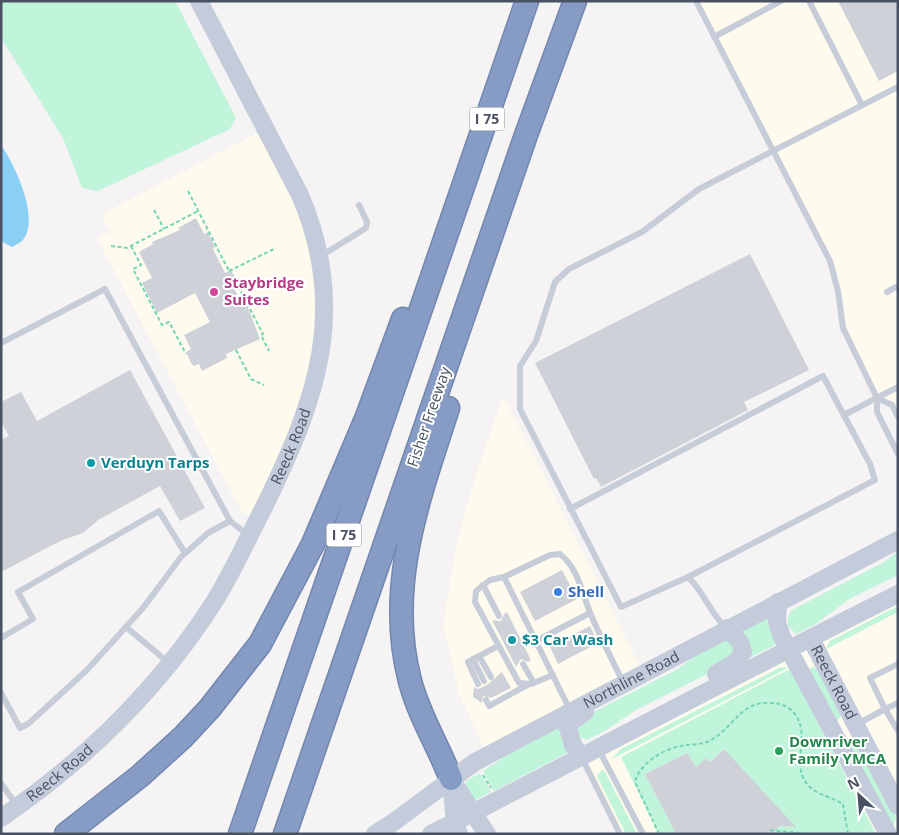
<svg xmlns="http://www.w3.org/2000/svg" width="899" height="835" font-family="'Open Sans',sans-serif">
	<rect width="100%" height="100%" fill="#f5f3f3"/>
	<g fill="#fefbee">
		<polygon points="696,1 898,1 898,417 892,405 877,398 843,328 830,261"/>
		<polygon points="265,129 300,195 324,337 257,520 242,512 97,238 110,232 101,215"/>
		<polygon points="503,396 643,672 487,755 459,693 443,625 457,543 475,478"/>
		<polygon points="898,594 898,834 620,834 582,757"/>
	</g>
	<g fill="#c0f4db">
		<polygon points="1,1 175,1 236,118 230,129 98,191 82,188 63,138 1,38"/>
		<polygon points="898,551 898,575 851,598 814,625 796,634 788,626 788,616 792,610 884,562"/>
		<polygon points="898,606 898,612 826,649 830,641"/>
		<polygon points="769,616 770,628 779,643 751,657 748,638 742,629"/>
		<polygon points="722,639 728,641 735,652 729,663 636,710 605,731 587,740 579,737 576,730 580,719 678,669 705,648"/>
		<polygon points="781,667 788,668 612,759 621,749"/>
		<polygon points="811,667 816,668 841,715 839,719 836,720 809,671"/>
		<polygon points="790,669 876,834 772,834 765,825 795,827 723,749 710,762 706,758 696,767 687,753 645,774 676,834 659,834 621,757"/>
		<polygon points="560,727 561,738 569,752 494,791 483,771 509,754"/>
		<polygon points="852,744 859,746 896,817 894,825 891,825 850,748"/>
		<polygon points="602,770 605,772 637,834 626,834 597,776"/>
		<polygon points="480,773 491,792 475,800 465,784 466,781"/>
	</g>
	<path fill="#8acff4" d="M1,145C14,163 42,221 22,241C20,243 15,245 12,247L1,241Z"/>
	<g fill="#ced1d8">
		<polygon points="838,1 898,1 898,71 879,81"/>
		<polygon points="196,218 204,234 208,232 215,247 213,249 225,273 231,270 239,286 234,288 243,307 247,305 260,339 226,354 227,358 202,371 199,364 194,366 191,363 186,352 191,349 184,335 210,322 195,293 157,313 142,283 152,278 139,252 153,244 152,242 180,230 178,228"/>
		<polygon points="750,254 809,370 744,402 748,410 601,487 596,478 594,479 535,363"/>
		<polygon points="130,370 205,508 180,521 160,486 98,520 83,533 60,541 1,572 1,440 9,436 1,422 1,402 21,392 37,421"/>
		<polygon points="562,570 577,599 535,621 520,592"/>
		<polygon points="507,612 531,660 528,662 521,659 516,667 492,620 501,621 504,614"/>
		<polygon points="590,626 598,643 558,664 550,647"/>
		<polygon points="502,672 511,688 491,698 483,696 482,703 473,697 474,687 478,689 487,685"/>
		<polygon points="724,749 796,827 780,826 772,834 676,834 645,774 687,753 696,767 706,758 710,762"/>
	</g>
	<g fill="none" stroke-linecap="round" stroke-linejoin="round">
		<g stroke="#7287b0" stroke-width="25">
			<g id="highway">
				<path d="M448,408C419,498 385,586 410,681C419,716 438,745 451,779"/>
				<polyline points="66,834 140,776 183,737 210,708 260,644 313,544 366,419 403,319"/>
				<polyline points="240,834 527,1"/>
				<polyline points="285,834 526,135 575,1"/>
			</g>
		</g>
		<g stroke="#74d5b3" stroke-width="2" stroke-dasharray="4 2.5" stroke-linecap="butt">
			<polyline points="188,191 229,271"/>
			<polyline points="154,210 164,229"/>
			<polyline points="111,246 127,248 198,211"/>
			<polyline points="131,246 141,265 133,269 162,325 169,322 186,354"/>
			<polyline points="229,271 276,248"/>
			<polyline points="238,286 263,334 261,335 269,351"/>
			<polyline points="236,350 251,379 264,385"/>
			<polyline points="483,775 491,788"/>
			<polyline points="770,830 810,834"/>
			<path d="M659,834L635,782C639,764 663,749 681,746C689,744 699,745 707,742C732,731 740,701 769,703C777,703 783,704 790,709C815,731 789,762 807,784C816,795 832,797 843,804L848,834"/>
		</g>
		<g stroke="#c6ccd8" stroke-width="6">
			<polyline points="696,1 830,261 838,291 843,328 877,398"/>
			<polyline points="809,1 862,105"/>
			<polyline points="714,37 781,1"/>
			<polyline points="321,256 366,228 367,222 359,205"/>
			<polyline points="887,292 898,286"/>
			<polyline points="1,343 105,289 230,521 248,535"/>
			<polyline points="844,415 898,387"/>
			<polyline points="898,417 892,405 877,398 877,412 898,454"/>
			<polyline points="570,509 823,376 870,464 875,480 688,577"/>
			<polyline points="504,577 570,710"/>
			<polyline points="483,585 499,616"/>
			<polyline points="126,627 169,663"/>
			<path d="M725,627C710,612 703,591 688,577L621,607L520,409V366L536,341L555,282L569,269L642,232L699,189L898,87"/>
			<polyline points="1,638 33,619 18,592 159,511 185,553"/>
			<polyline points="536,641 590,613"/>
			<polyline points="479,656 491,677"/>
			<polyline points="473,659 484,681"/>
			<polyline points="523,664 534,683"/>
			<polyline points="898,664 870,678 885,709 898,703"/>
			<path d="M553,675L531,684L519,683L475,602L476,591L490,580L504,577L550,555L560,554C579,569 582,594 591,615C601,638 612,660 623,682"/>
			<polyline points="478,684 468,662 498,646"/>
			<polyline points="1,693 20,728 28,724 87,670 143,608 181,557 208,533 230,521"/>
			<polyline points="486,700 489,706 529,684"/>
			<polyline points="856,725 885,709 898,731"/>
			<polyline points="598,748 643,834"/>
			<polyline points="582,758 620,834"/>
			<polyline points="1,783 17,806"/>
		</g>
		<g stroke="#c4ccdc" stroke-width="18">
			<polyline points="778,602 777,622 782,637 888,834"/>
			<path id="s1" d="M811,639L898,806"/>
			<polyline points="716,674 736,662 743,652 740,642 727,628"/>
			<polyline points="582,757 573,745 567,725 585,712"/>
			<polyline points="451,779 487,834"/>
			<polyline points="451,782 455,822 459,834"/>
			<path id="s2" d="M1,818C86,760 161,686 216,599C234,569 249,536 265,505C317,399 349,309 300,195L199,1"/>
			<path id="s3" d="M375,834L391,824L475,762L898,540"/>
			<path d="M431,834C587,755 741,672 898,594"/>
		</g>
		<use href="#highway" stroke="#879cc4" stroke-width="22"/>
	</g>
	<circle fill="#d1479c" stroke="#fff" stroke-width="2" cx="214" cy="292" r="5"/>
	<g fill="#0f9aa8" stroke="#fff" stroke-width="2">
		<circle cx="91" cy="463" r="5"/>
		<circle cx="512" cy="640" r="5"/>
	</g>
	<circle fill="#3f7fe0" stroke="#fff" stroke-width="2" cx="558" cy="592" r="5"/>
	<circle fill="#2e9e5b" stroke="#fff" stroke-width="2" cx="779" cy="751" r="5"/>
	<g text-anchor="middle" stroke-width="4" stroke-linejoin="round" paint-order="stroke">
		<g fill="#fff" stroke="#7f8691" stroke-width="1">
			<rect x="469.5" y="107.5" width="35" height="23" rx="4"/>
			<rect x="326.5" y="523.5" width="35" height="23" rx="4"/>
		</g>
		<g font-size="14" font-weight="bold" fill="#485262">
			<text x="487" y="124">I 75</text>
			<text x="344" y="540">I 75</text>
		</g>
		<g font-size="15" font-weight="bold" fill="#b23c85" stroke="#fff" text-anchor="start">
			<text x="224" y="288">Staybridge<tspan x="224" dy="17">Suites</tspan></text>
		</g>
		<g font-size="15" fill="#485262" stroke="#fff">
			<text transform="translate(429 417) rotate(-71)" y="5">Fisher Freeway</text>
			<text dy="5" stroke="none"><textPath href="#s2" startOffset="479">Reeck Road</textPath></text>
			<text dy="5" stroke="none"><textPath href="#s3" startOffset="300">Northline Road</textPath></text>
			<text dy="5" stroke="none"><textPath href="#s1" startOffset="49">Reeck Road</textPath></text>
			<text dy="5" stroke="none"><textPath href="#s2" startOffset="74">Reeck Road</textPath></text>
		</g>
		<g font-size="15" font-weight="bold" fill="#0d838f" stroke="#fff" text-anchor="start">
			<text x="101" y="468">Verduyn Tarps</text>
			<text x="522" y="645">$3 Car Wash</text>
		</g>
		<g font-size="15" font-weight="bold" fill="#366cbe" stroke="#fff" text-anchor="start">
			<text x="568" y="597">Shell</text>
		</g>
		<g font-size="15" font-weight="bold" fill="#27864d" stroke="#fff" text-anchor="start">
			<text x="789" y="747">Downriver<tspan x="789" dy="17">Family YMCA</tspan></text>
		</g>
	</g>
	<rect width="899" height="835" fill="none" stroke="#485262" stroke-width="5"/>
	<g transform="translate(859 795) rotate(334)" stroke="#ffffff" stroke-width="4" paint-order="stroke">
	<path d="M0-4L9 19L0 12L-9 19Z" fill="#485262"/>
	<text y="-8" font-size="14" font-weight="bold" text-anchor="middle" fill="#485262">N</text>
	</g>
</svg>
